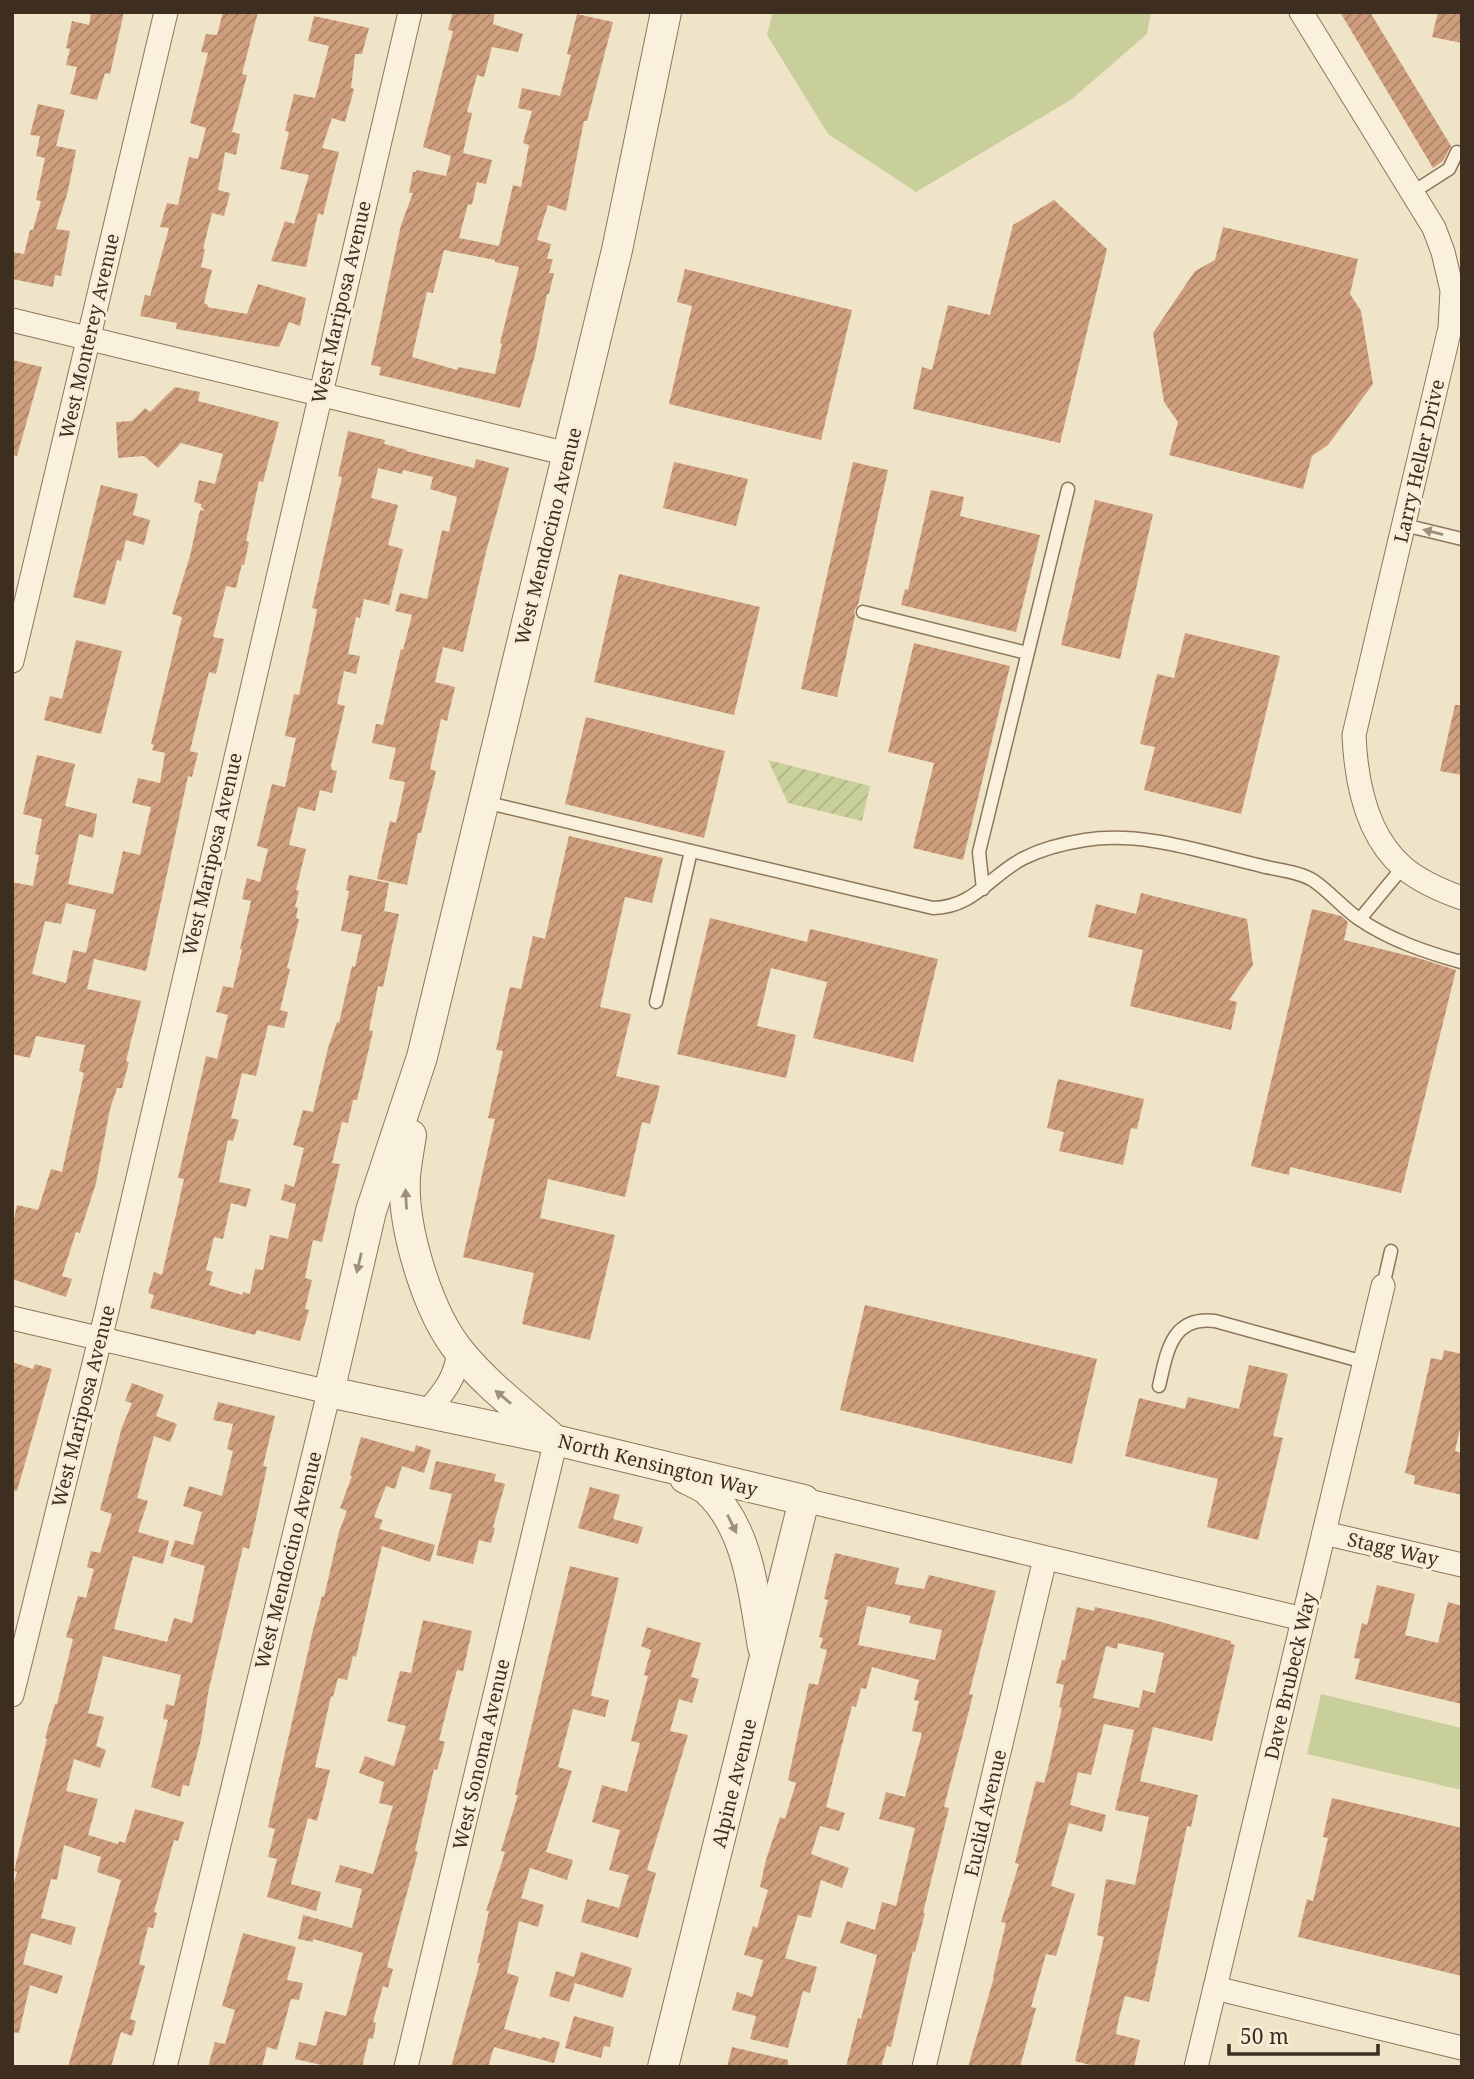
<svg xmlns="http://www.w3.org/2000/svg" width="1474" height="2079" font-family="'Noto Serif',serif">
	<defs>
		<pattern id="garden-furrows" width="10" height="10" patternUnits="userSpaceOnUse" patternTransform="scale(1.75)"><rect width="10" height="10" fill="#c9cf9b"/><path d="M-1 1l2-2M0 10L10 0M9 11l2-2" fill="none" stroke="#aeb285"/></pattern>
		<pattern id="building-hatch" width="6" height="6" patternUnits="userSpaceOnUse" patternTransform="scale(1.75)"><rect width="6" height="6" fill="#cf9f7d"/><path d="M-1 1l2-2M0 6l6-6M5 7l2-2" fill="none" stroke="#a98266"/></pattern>
	</defs>
	<rect width="100%" height="100%" fill="#f0e4c8"/>
	<g fill="#c9cf9b">
		<polygon points="773,12 1151,12 1147,34 1072,99 916,192 828,134 767,35"/>
		<polygon points="1321,1694 1462,1728 1462,1790 1307,1754"/>
	</g>
	<polygon fill="url(#garden-furrows)" points="768,760 870,786 862,821 788,803"/>
	<g fill="url(#building-hatch)" fill-rule="evenodd">
		<polygon points="91,12 124,12 110,74 105,73 97,100 70,94 77,67 66,65 70,49 66,48 72,21 89,25"/>
		<polygon points="223,12 258,12 242,74 247,75 232,132 240,134 236,155 225,152 218,190 230,193 224,216 212,213 203,249 205,249 201,267 212,270 204,303 208,305 207,307 247,314 258,284 306,298 300,326 289,322 279,347 176,329 177,323 140,316 145,295 150,296 169,228 160,227 167,203 178,205 189,157 198,159 206,128 190,123 208,53 201,52 206,34 217,35"/>
		<path d="M453,12H495L493,24L523,34L518,52L492,47L484,77L477,75L467,112L472,113L463,153L492,160L486,184L477,182L472,205L468,204L459,238L499,246L513,185L521,187L529,145L523,143L532,111L518,108L522,88L560,96L571,55L567,54L577,14L613,22L587,121H584L566,211L548,205L537,240L551,244L547,259H553L549,273H554L549,294H547L535,355L520,408L379,375L381,367L371,365L401,225L413,193H409L413,172H416L417,170L446,176L451,156L423,147L453,31L448,30ZM444,250L495,260V262L519,267L500,343L502,344L495,374L458,367L457,370L412,357L427,292L433,293Z"/>
		<polygon points="1340,12 1370,12 1451,146 1443,161 1433,168"/>
		<polygon points="1438,12 1462,12 1462,43 1432,37"/>
		<polygon points="314,16 369,28 362,54 355,54 351,88 354,89 345,122 332,118 322,148 339,152 323,215 318,213 306,267 271,261 285,221 294,224 309,175 280,169 289,132 285,131 294,94 315,98 329,46 308,41"/>
		<polygon points="38,104 65,110 56,146 76,150 68,191 56,229 70,231 61,276 55,275 53,287 12,279 12,252 24,254 30,230 33,230 41,201 36,200 45,158 36,156 40,136 30,135"/>
		<polygon points="1054,200 1107,249 1060,443 913,409 922,367 932,370 948,305 990,315 1013,225"/>
		<polygon points="1223,227 1358,259 1350,294 1361,311 1373,384 1328,445 1312,456 1303,489 1169,455 1178,422 1164,402 1153,333 1195,271 1215,260"/>
		<polygon points="685,269 852,310 821,440 669,404 692,306 677,302"/>
		<polygon points="12,360 42,367 17,456 12,455"/>
		<path d="M175,387L200,392L198,401L279,422L263,482L259,481L246,541L249,542L244,565L242,564L236,588L226,586L213,637L224,639L216,674L209,672L190,751L198,753L192,777L188,776L146,971L94,959L87,989L141,1001L126,1061L129,1062L122,1088H117L110,1109L96,1183L80,1233L76,1232L62,1276L72,1279L66,1297L12,1279V1227L17,1205L38,1210L51,1169L62,1172L84,1073L79,1071L85,1045L36,1036L30,1058L12,1054V882L33,886L39,855L35,854L42,819L23,814L37,755L75,764L65,806L97,814L93,838L79,834L68,884L113,894L123,851L140,855L151,807L132,803L138,778L160,783L165,753L152,750L154,745L151,744L182,617L172,614L190,556L200,510L205,511L201,507V504L194,502L199,480L215,484L223,454L181,443L158,468L144,456L118,458L116,422L132,421L145,408L150,412ZM66,903L96,910L86,953L73,950L66,983L32,974L45,921L61,924Z"/>
		<polygon points="348,431 385,440 384,444 407,450 406,451 474,468 476,459 509,468 486,552 463,652 443,647 435,682 455,687 447,721 441,719 430,769 436,771 421,833 418,833 407,885 377,879 390,821 396,823 405,782 389,779 396,748 372,743 376,724 383,725 401,649 403,650 412,615 395,611 400,593 427,599 442,530 449,532 457,497 430,489 433,477 403,470 402,474 378,468 371,498 398,505 388,545 403,549 389,605 364,599 360,618 356,617 348,654 360,656 356,674 344,671 337,704 345,706 331,765 332,770 337,771 332,793 320,790 315,811 298,807 289,845 306,849 296,890 299,891 295,907 298,908 296,918 299,919 287,968 290,969 280,1010 288,1012 284,1028 268,1025 256,1076 242,1073 231,1118 239,1120 233,1141 228,1140 219,1182 251,1189 246,1207 231,1203 223,1239 214,1237 206,1270 213,1272 209,1285 242,1295 243,1292 250,1294 255,1269 263,1270 270,1235 288,1239 296,1204 281,1200 285,1184 294,1187 304,1148 293,1145 303,1110 313,1112 328,1048 337,1022 339,1023 352,966 355,967 362,935 341,931 349,891 346,890 349,875 389,883 384,911 399,914 383,987 378,986 369,1030 373,1031 357,1100 353,1100 348,1123 342,1122 332,1163 340,1164 322,1242 313,1240 305,1278 312,1280 305,1309 309,1310 300,1341 257,1330 255,1335 150,1308 154,1295 148,1293 154,1272 162,1275 184,1179 178,1178 206,1056 217,1059 228,1015 216,1012 223,986 233,988 242,950 240,949 251,901 242,899 247,878 260,882 268,849 257,846 272,784 285,787 296,738 285,736 294,694 299,695 314,626 317,609 312,608 342,477 338,476"/>
		<polygon points="674,462 748,479 736,526 663,508"/>
		<polygon points="853,462 888,470 858,605 854,611 855,616 837,697 801,689"/>
		<polygon points="101,485 138,494 133,515 150,520 144,545 126,540 121,561 117,560 105,605 73,597"/>
		<polygon points="931,490 964,497 960,516 1040,535 1016,632 901,605 905,589 908,590"/>
		<polygon points="1095,500 1153,514 1120,659 1061,645"/>
		<polygon points="619,574 760,607 734,715 594,682"/>
		<polygon points="1185,633 1280,656 1241,814 1144,790 1155,747 1140,744 1157,674 1174,678"/>
		<polygon points="76,640 122,651 101,734 44,720 50,696 62,699"/>
		<polygon points="914,643 1010,666 963,860 913,848 934,763 888,752"/>
		<polygon points="1455,705 1462,705 1462,775 1440,771"/>
		<polygon points="586,717 725,751 704,838 565,804"/>
		<polygon points="569,836 663,858 652,903 625,897 600,1007 631,1014 616,1076 660,1086 650,1124 642,1122 625,1197 548,1179 540,1218 615,1235 590,1340 522,1324 534,1273 463,1257 495,1119 488,1118 503,1051 496,1050 510,987 521,989 533,936 545,939"/>
		<polygon points="1141,893 1247,919 1253,965 1229,1000 1237,1002 1231,1030 1130,1006 1143,950 1088,937 1096,904 1136,914"/>
		<polygon points="1312,909 1341,916 1348,922 1344,940 1418,958 1456,970 1401,1193 1290,1167 1289,1175 1251,1166"/>
		<polygon points="710,918 807,942 810,929 938,959 913,1062 813,1038 827,982 771,968 757,1026 796,1035 786,1078 677,1054"/>
		<polygon points="1058,1079 1144,1099 1137,1129 1131,1128 1123,1165 1059,1151 1064,1132 1047,1128"/>
		<polygon points="865,1305 1097,1359 1072,1464 840,1410"/>
		<polygon points="1444,1350 1462,1354 1462,1420 1455,1451 1462,1453 1462,1495 1414,1484 1415,1476 1405,1473 1431,1358 1442,1360"/>
		<polygon points="12,1362 33,1369 35,1364 52,1369 17,1491 12,1490"/>
		<polygon points="1249,1365 1288,1374 1273,1436 1283,1438 1258,1540 1207,1527 1218,1479 1125,1456 1139,1398 1185,1409 1188,1397 1239,1409"/>
		<polygon points="132,1383 164,1395 156,1416 177,1424 170,1442 154,1436 137,1498 148,1501 138,1532 169,1541 163,1564 133,1556 114,1629 167,1642 174,1618 192,1623 205,1566 170,1556 175,1540 193,1545 202,1512 183,1506 189,1486 222,1496 233,1451 227,1449 233,1424 213,1420 218,1402 275,1416 263,1466 267,1467 255,1523 249,1549 243,1547 209,1688 201,1739 189,1786 183,1785 180,1797 151,1787 168,1720 163,1719 166,1704 174,1706 181,1675 103,1656 88,1713 104,1717 96,1746 106,1750 100,1768 74,1759 66,1791 98,1799 88,1835 118,1844 119,1841 125,1843 135,1809 184,1822 178,1841 174,1840 154,1912 157,1913 153,1928 148,1927 139,1964 145,1966 130,2019 136,2021 132,2036 121,2032 111,2067 68,2067 121,1880 97,1872 101,1857 64,1845 57,1880 51,1879 41,1918 76,1927 71,1945 31,1933 23,1964 63,1976 57,1994 30,1985 19,2033 12,2032 12,1890 17,1872 14,1871 47,1739 45,1738 55,1704 57,1704 73,1639 66,1637 78,1596 86,1598 94,1569 87,1567 91,1551 100,1553 112,1514 100,1510 122,1427 132,1403 125,1401"/>
		<polygon points="361,1437 414,1452 416,1445 431,1450 424,1473 402,1466 395,1489 386,1486 374,1517 383,1520 379,1529 435,1545 430,1562 382,1546 356,1657 353,1656 347,1680 338,1678 333,1697 331,1696 315,1767 330,1770 317,1821 308,1818 291,1884 321,1892 316,1911 267,1897 277,1859 268,1857 275,1829 268,1827 313,1630 322,1596 324,1597 339,1532 347,1511 340,1508 352,1476 350,1475"/>
		<polygon points="436,1461 496,1474 494,1481 505,1484 493,1527 495,1528 491,1543 479,1540 473,1564 436,1555 452,1494 429,1489"/>
		<polygon points="590,1487 620,1495 613,1519 643,1527 638,1544 578,1528"/>
		<path d="M835,1553L899,1568L895,1584L924,1589L929,1575L996,1591L969,1694L973,1695L944,1807L949,1808L923,1913H925L915,1952L913,1951L891,2047L887,2046L881,2067H846L858,2018L861,2019L877,1955L840,1943L847,1921L875,1930L882,1902L896,1906L915,1828L879,1819L886,1792L905,1797L922,1733L912,1731L919,1701L914,1700L919,1680L872,1667L866,1689L861,1688L856,1707L852,1706L826,1807L845,1813L839,1831L820,1826L811,1854L849,1868L842,1888L821,1880L811,1918L798,1915L785,1958L817,1967L810,1993L803,1991L788,2048L750,2039L756,2016L732,2010L737,1992L752,1997L763,1960L744,1955L753,1926L757,1928L768,1890L760,1887L766,1860L780,1817L785,1819L796,1783L788,1780L809,1683L818,1685L827,1650L820,1648L823,1638L819,1637L828,1600L824,1599ZM867,1606L911,1616L909,1623L942,1630L935,1660L858,1645Z"/>
		<polygon points="570,1566 619,1578 591,1696 609,1700 605,1717 573,1709 558,1767 572,1771 546,1852 573,1860 567,1880 530,1868 521,1898 544,1905 538,1927 519,1921 507,1973 519,1977 504,2029 541,2039 542,2037 560,2042 554,2063 494,2047 488,2067 451,2067 480,1963 477,1963 489,1911 486,1911 505,1852 501,1851 518,1795 515,1795"/>
		<polygon points="1377,1585 1415,1594 1405,1635 1438,1643 1448,1602 1462,1606 1462,1704 1355,1679 1360,1659 1354,1658 1362,1623 1367,1625"/>
		<path d="M1077,1607L1094,1611L1095,1607L1150,1619L1231,1641V1644L1235,1645L1212,1741L1153,1727L1140,1781L1198,1795L1191,1827L1187,1826L1149,2002L1125,1996L1119,2018L1116,2034L1140,2040L1134,2067H1097L1075,2061L1104,1937L1097,1935L1106,1879L1135,1885L1149,1817L1115,1810L1134,1730L1104,1724L1091,1775L1078,1772L1070,1805L1106,1815L1102,1832L1069,1823L1051,1886L1075,1894L1056,1956L1046,1954L1031,2007L1036,2008L1020,2067H968L994,1977H993L1006,1923L1001,1922L1019,1864L1015,1863L1036,1781L1044,1783L1048,1769L1062,1708L1059,1707L1064,1685L1056,1683L1062,1660H1065ZM1118,1643L1164,1653L1155,1693L1143,1690L1139,1708L1093,1698L1106,1646L1117,1649Z"/>
		<polygon points="423,1620 472,1631 463,1671 457,1670 439,1740 445,1742 437,1770 434,1769 415,1851 418,1852 387,1967 393,1969 388,1988 383,1986 373,2022 376,2023 373,2039 369,2038 362,2067 330,2067 295,2059 299,2042 316,2046 325,2011 346,2016 363,1953 313,1939 313,1942 298,1939 303,1915 352,1928 362,1889 335,1882 340,1865 373,1874 393,1806 379,1803 384,1782 359,1773 365,1756 394,1766 406,1726 387,1721 400,1671 411,1673"/>
		<polygon points="647,1627 701,1643 691,1677 699,1679 692,1703 679,1699 670,1731 688,1735 647,1870 656,1873 638,1938 581,1922 587,1899 619,1908 629,1875 609,1870 620,1830 592,1822 602,1785 627,1792 640,1743 631,1741 648,1676 644,1675 651,1650 641,1646"/>
		<polygon points="1332,1798 1462,1828 1462,1976 1298,1937 1307,1899 1313,1901 1328,1838 1323,1837"/>
		<polygon points="243,1933 296,1947 287,1980 303,1983 299,2000 291,1999 277,2050 267,2047 262,2067 208,2067 215,2042 225,2044 235,2010 222,2006"/>
		<polygon points="581,1952 632,1968 623,1998 575,1983 569,2002 549,1996 556,1971 574,1977"/>
		<polygon points="574,2016 614,2027 610,2047 604,2046 601,2058 565,2048"/>
		<polygon points="732,2047 788,2060 788,2067 727,2067"/>
	</g>
	<g fill="none" stroke-linecap="round" stroke-linejoin="round">
		<g stroke="#8d765c" stroke-width="15">
			<g id="service">
				<polyline points="1413,192 1449,169 1457,152"/>
				<polyline points="1404,525 1462,539"/>
				<polyline points="863,612 1027,653"/>
				<path d="M484,802L933,908C975,907 990,875 1024,858C1042,849 1066,843 1085,840C1143,831 1202,852 1258,865C1275,870 1299,871 1314,881C1330,892 1343,908 1359,919C1390,940 1425,952 1461,962L1462,960"/>
				<polyline points="983,889 979,852 1068,489"/>
				<polyline points="1360,919 1403,867"/>
				<polyline points="656,1002 691,851"/>
				<polyline points="1383,1286 1391,1251"/>
				<path d="M1159,1386C1167,1352 1171,1316 1215,1321L1364,1362"/>
			</g>
		</g>
		<g stroke="#8d765c" stroke-width="25">
			<g id="minor">
				<path d="M1301,12L1434,228L1443,252L1452,290L1450,328L1354,735C1356,782 1366,836 1404,868C1421,882 1442,891 1462,898"/>
				<polyline points="12,320 568,454"/>
				<polyline points="12,661 166,12"/>
				<polyline points="12,1318 329,1392 165,2067"/>
				<path d="M427,1412C444,1392 456,1378 459,1351"/>
				<polyline points="804,1500 1303,1619"/>
				<polyline points="1324,1533 1462,1565"/>
				<polyline points="12,1695 106,1315 410,12"/>
				<polyline points="1215,1988 1462,2048"/>
				<polyline points="406,2067 556,1440"/>
				<polyline points="924,2067 1045,1559"/>
				<polyline points="1196,2067 1383,1286"/>
			</g>
		</g>
		<g stroke="#8d765c" stroke-width="32">
			<g id="tertiary">
				<path d="M411,1135C409,1149 406,1163 405,1177C402,1228 428,1313 460,1352C486,1384 519,1409 550,1436"/>
				<path d="M685,1478C692,1482 702,1485 708,1491C749,1529 754,1595 763,1647"/>
				<polyline points="663,2067 804,1500 538,1436 329,1392 371,1211 422,1057 617,250 666,12"/>
			</g>
		</g>
		<use href="#service" stroke="#faf1dc" stroke-width="12"/>
		<use href="#minor" stroke="#faf1dc" stroke-width="23"/>
		<use href="#tertiary" stroke="#faf1dc" stroke-width="30"/>
	</g>
	<defs><path id="oneway-solid" d="M-6-.8H1V-3.2L6.5 0L1 3.2V.8H-6Z" transform="scale(1.75)"/></defs>
	<g fill="#9c907e">
		<use href="#oneway-solid" transform="translate(1433 532) rotate(-166)"/>
		<use href="#oneway-solid" transform="translate(406 1199) rotate(-93)"/>
		<use href="#oneway-solid" transform="translate(359 1263) rotate(103)"/>
		<use href="#oneway-solid" transform="translate(503 1397) rotate(-140)"/>
		<use href="#oneway-solid" transform="translate(732 1524) rotate(64)"/>
	</g>
	<g text-anchor="middle" stroke-width="6" stroke-linejoin="round" paint-order="stroke">
		<g font-size="19" fill="#3d2e20" stroke="#f7eed8">
			<text transform="translate(341 302) rotate(-77)" y="7">West Mariposa Avenue</text>
			<text transform="translate(89 336) rotate(-77)" y="7">West Monterey Avenue</text>
			<text transform="translate(1419 461) rotate(-77)" y="7">Larry Heller Drive</text>
			<text transform="translate(548 536) rotate(-76)" y="7">West Mendocino Avenue</text>
			<text transform="translate(212 854) rotate(-77)" y="7">West Mariposa Avenue</text>
			<text transform="translate(83 1406) rotate(-76)" y="7">West Mariposa Avenue</text>
			<text transform="translate(658 1465) rotate(14)" y="7">North Kensington Way</text>
			<text transform="translate(1393 1549) rotate(13)" y="7">Stagg Way</text>
			<text transform="translate(288 1560) rotate(-76)" y="7">West Mendocino Avenue</text>
			<text transform="translate(1290 1676) rotate(-77)" y="7">Dave Brubeck Way</text>
			<text transform="translate(481 1754) rotate(-77)" y="7">West Sonoma Avenue</text>
			<text transform="translate(734 1783) rotate(-76)" y="7">Alpine Avenue</text>
			<text transform="translate(985 1813) rotate(-77)" y="7">Euclid Avenue</text>
		</g>
	</g>
	<rect width="1474" height="2079" fill="none" stroke="#3d2e20" stroke-width="28"/>
	<path d="M1229 2044v10h149v-10" fill="none" stroke="#3d2e20" stroke-width="3.5"/>
	<text x="1240" y="2044" font-size="21" fill="#3d2e20" stroke="#f7eed8" stroke-width="5" paint-order="stroke">50 m</text>
</svg>
